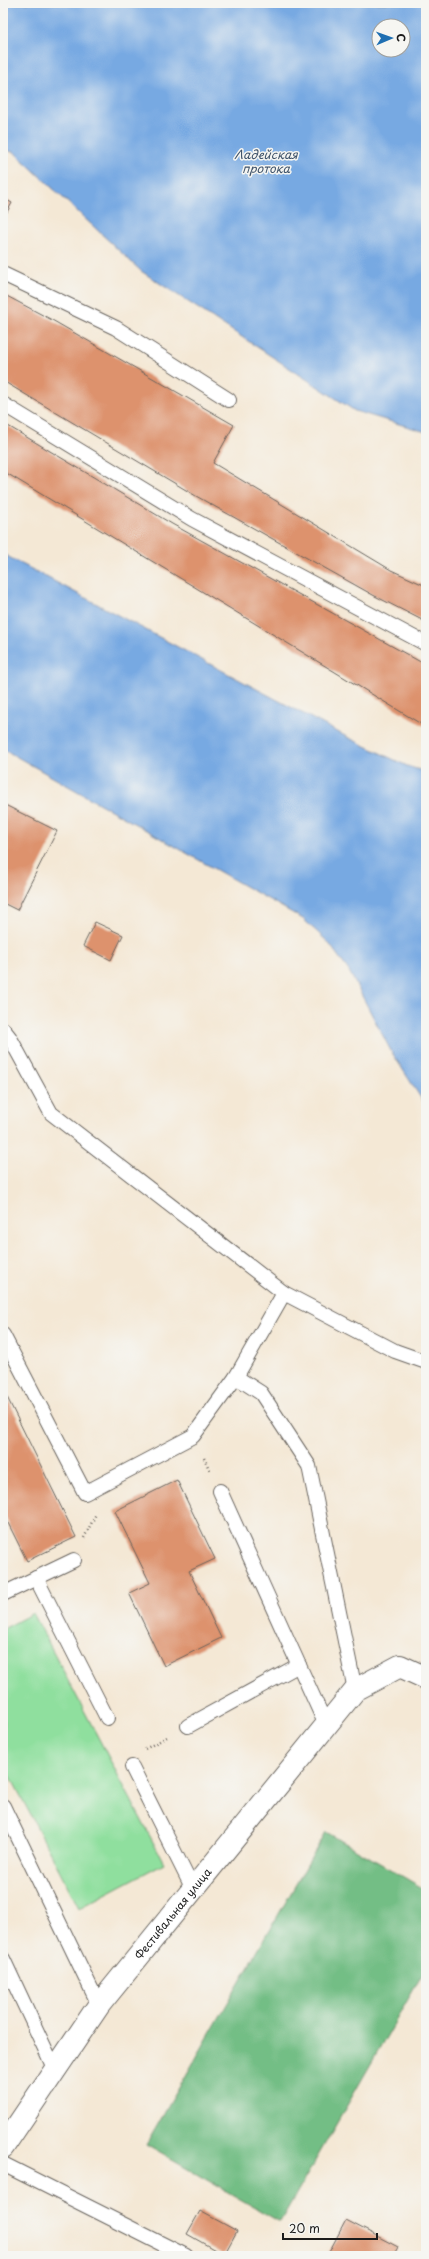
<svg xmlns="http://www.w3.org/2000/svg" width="429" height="2259" font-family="'Playpen Sans',sans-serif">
	<rect width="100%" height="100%" fill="#f6f6f2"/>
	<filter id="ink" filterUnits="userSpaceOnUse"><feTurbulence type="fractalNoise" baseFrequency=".025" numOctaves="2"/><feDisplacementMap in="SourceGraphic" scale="8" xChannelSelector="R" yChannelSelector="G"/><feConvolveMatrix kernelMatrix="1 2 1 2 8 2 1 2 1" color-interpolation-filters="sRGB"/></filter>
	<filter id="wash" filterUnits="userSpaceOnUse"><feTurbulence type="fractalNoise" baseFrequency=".012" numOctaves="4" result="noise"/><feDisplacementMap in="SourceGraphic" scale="16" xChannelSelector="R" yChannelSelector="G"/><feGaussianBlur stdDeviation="0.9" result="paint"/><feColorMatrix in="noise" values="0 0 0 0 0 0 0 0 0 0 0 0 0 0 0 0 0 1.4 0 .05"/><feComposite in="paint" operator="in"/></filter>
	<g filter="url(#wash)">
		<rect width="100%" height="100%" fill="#f4e8d5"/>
		<polygon fill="#8fdf9e" stroke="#567e5d" points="33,1613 164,1863 79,1908 3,1762 3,1629"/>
		<polygon fill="#73be85" stroke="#486d50" points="326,1832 426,1890 426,1968 280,2222 146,2145"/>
		<g fill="#77a9e2" stroke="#4a627f" fill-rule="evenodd">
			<path d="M3,3H426V432L355,411L141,271L14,152L3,150ZM379,26H403V50H379Z"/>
			<polygon points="3,554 347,737 407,766 426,772 426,1106 391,1051 349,971 328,942 303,919 3,749"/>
		</g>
		<g id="blocks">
			<g fill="#dd926d">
				<polygon points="3,198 12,203 3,219"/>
				<polygon points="3,294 52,320 234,425 213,463 391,570 426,586 426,622 373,595 196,496 3,381"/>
				<polygon points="3,423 172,524 426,665 426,727 3,471"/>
				<polygon points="3,804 57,831 17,910 3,903"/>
				<polygon points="95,922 123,935 111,960 83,946"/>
				<polygon points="3,1389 76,1537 27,1561 3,1513"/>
				<polygon points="177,1480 215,1559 189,1571 221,1638 164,1666 129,1593 150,1583 115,1511"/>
				<polygon points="200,2211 237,2231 224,2255 187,2234"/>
				<polygon points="346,2220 398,2247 393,2256 327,2256"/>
			</g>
		</g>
	</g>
	<g filter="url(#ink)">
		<use href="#blocks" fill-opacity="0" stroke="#68635d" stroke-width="1"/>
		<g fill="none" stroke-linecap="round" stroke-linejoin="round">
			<g stroke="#68635d" stroke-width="16">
				<g id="lane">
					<polyline points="3,274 116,328 229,400"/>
					<polyline points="3,404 192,519 426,644"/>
					<polyline points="3,1029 10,1038 51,1113 284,1293 236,1377"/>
					<polyline points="284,1293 395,1351 426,1362"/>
					<polyline points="3,1335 85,1493 193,1436 236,1377 261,1393 309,1466 355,1690"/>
					<polyline points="220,1491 326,1725"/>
					<polyline points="36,1578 107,1718"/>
					<polyline points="3,1594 74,1560"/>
					<polyline points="188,1726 299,1665"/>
					<polyline points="132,1767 193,1889"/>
					<polyline points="3,1806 99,2005"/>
					<polyline points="3,1959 55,2070"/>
					<polyline points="3,2164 186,2256"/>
				</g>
			</g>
			<g stroke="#68635d" stroke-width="24">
				<g id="street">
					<path id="s1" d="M3,2147L99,2005L355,1690L400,1666L426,1678"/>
				</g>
			</g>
			<g stroke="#68635d" stroke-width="2.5" stroke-dasharray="1 3" stroke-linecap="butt">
				<polyline points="204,1458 210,1471"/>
				<polyline points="84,1538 96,1514"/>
				<polyline points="145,1749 167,1737"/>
			</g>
			<use href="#lane" stroke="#fff" stroke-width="14"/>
			<use href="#street" stroke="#fff" stroke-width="22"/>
		</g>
	</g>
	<g text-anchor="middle" stroke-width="3" stroke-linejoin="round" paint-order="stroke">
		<g font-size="11" fill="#1c1c1c" stroke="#f6f6f2">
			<text dy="4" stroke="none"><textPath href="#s1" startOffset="289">Фестивальная улица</textPath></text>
		</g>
		<g font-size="12" font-style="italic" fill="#40546b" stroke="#f6f6f2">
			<text x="266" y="159">Ладейская<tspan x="266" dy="14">протока</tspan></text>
		</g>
	</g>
	<rect width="429" height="2259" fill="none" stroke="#f6f6f2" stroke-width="16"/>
	<g transform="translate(391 38) rotate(88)"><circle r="19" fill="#f6f6f2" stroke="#9f9f9c"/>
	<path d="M0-3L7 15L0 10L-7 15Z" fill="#1f6fb2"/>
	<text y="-6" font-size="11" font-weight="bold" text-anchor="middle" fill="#1c1c1c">С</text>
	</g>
	<path d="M283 2233v6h94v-6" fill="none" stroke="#1c1c1c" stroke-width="2"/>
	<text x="289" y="2233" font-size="12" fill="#1c1c1c" stroke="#f6f6f2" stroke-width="3" paint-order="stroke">20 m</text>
</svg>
